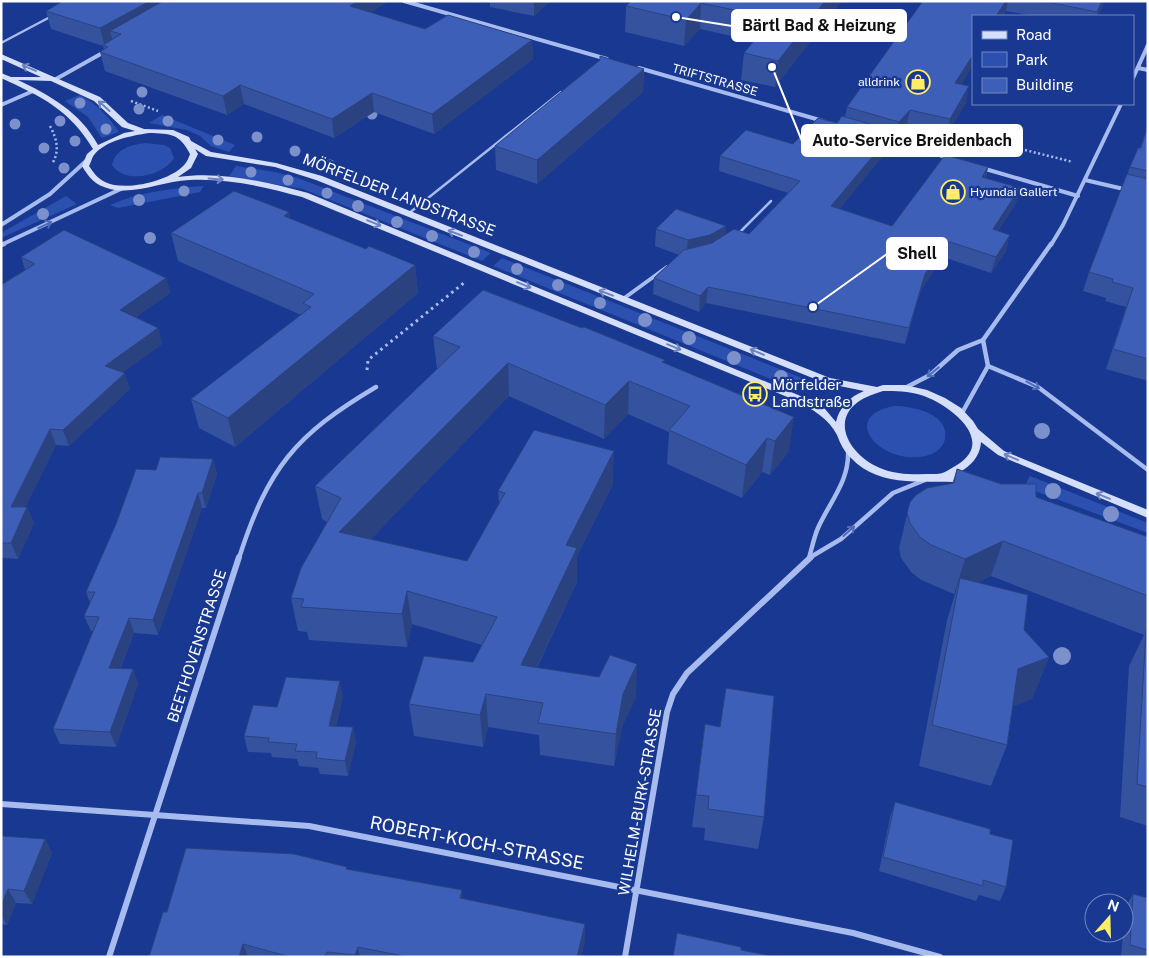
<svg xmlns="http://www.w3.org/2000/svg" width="1149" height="958" font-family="'Public Sans',sans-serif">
	<rect width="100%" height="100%" fill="#183891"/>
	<g fill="#2b50b0">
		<path d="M80,95C97,104 108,116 119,132L102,138L88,117L65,101Z"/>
		<polygon points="162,115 235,145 229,152 211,146 200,136 187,130 149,123"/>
		<path d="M145,143L164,145L170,148L174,158C163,176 125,185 112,165C115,149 131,145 145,143Z"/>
		<polygon points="236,166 275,172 298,178 491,253 482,261 303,189 229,176"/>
		<path d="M204,186L200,192L118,208L110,205C139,192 173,188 204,186Z"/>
		<polygon points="66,196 77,204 1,238 1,233"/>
		<polygon points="502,258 802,378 793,388 493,266"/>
		<path d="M894,406C911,406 950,413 945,439C944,446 936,453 929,455C885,469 835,417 894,406Z"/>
		<polygon points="1030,476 1148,523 1148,533 1024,487"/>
	</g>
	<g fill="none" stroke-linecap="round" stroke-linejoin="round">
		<g stroke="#a7bbef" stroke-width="2.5" stroke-dasharray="2 2.5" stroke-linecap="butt">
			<polyline points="131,101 158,111"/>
			<path d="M50,126C57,139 60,151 52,164"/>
			<polyline points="1025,150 1073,162"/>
		</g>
		<polyline stroke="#a7bbef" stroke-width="3" stroke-dasharray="2.5 4" stroke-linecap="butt" points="367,370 368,360 465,282"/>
		<g stroke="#a7bbef" stroke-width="2.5">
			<polyline points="1,43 52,16"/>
			<polyline points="408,214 561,92"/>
			<polyline points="737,235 771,201"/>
		</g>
		<polyline stroke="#a7bbef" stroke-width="4" points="623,299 667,267"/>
		<g stroke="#a7bbef" stroke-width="4">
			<polyline points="404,1 607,59"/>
			<polyline points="639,68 823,121"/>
			<polyline points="1138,68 1148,70"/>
			<polyline points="1133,78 1148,45"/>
			<polyline points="56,79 106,51"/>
			<polyline points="1,105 33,91"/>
			<polyline points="886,140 950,158"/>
			<polyline points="982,168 1078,196"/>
			<polyline points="1085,180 1128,190"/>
			<polyline points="1,225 50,194 86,161"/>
			<polyline points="1,245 123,188"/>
			<polyline points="1051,245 1063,225 1121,104"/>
		</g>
		<g stroke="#a7bbef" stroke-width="4.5">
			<polyline points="1,245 4,244"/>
			<polyline points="988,366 1038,387 1148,470"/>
			<polyline points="905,388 930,375 958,350 983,340 1051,244"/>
			<polyline points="962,413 988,366 983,340"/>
			<path d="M239,558C268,468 295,435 376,387"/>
			<path d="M809,558C812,548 814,537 818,528C830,501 850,481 848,449"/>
			<polyline points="809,558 841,539 893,493 925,480"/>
		</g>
		<g stroke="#a7bbef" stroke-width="6">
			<polyline points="1,804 309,826 853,933 940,957"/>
			<polyline points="109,957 239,557"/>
			<polyline points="625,957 667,712 673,694 687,673 811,557"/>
		</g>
		<path fill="#d5dffb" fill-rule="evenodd" d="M1,54L100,97L128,123L144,129L173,130L189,137L191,141L211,152L276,163L322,176L830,378L877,387L883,385H905L927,390L945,398L961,408L973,421L978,429L1004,451L1148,510V518L998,455L981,442C980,458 969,467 957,474L972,476L973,479L972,482L968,483C930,479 880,490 851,458C843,450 841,445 837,435C829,419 812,409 797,401L302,197C265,187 228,178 189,180C163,181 136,195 110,189C95,185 89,178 82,166L87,154L93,149C69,109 42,97 1,78V73L11,77H41L1,59ZM18,80L51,81L94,101L122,127L135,131L124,133L98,145C80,112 51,96 18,80ZM149,133C171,134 179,133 190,154C189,157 187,162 185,164C171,181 125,192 105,182C97,178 94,173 89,166C91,163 92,157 94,155C106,140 131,136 149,133ZM195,149L206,156L275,167L316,180L825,383L864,391C851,396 839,407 836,422L825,409L803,397L308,193C266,182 222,171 178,177L191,168L198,154ZM883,391C896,391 908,391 921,395C947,403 998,440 957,465C950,469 944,474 936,474C918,474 898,476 880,468C847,454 826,414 869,396C873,394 878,393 883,391Z"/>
	</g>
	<g fill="#7c91cb">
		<circle cx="142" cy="92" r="5.5"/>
		<circle cx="80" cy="103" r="5.5"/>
		<circle cx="139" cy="109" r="5.5"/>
		<circle cx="372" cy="114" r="5.5"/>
		<circle cx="60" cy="121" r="5.5"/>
		<circle cx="168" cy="121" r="5.5"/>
		<circle cx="15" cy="124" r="5.5"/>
		<circle cx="106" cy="129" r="5.5"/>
		<circle cx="257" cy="137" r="5.5"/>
		<circle cx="218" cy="140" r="5.5"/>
		<circle cx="75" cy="141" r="5.5"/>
		<circle cx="44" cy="148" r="5.5"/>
		<circle cx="295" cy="151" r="5.5"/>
		<circle cx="330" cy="165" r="5.5"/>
		<circle cx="64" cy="168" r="5.5"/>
		<circle cx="251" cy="172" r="5.5"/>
		<circle cx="288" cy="180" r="5.5"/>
		<circle cx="184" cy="191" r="5.5"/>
		<circle cx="327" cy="193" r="5.5"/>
		<circle cx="139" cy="200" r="6"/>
		<circle cx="358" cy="206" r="6"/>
		<circle cx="43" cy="214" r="6"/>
		<circle cx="397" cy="222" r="6"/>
		<circle cx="432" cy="236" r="6"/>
		<circle cx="150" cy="238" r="6"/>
		<circle cx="474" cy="252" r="6"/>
		<circle cx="517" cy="269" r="6"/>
		<circle cx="558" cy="285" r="6"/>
		<circle cx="600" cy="303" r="6"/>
		<circle cx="645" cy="320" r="7"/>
		<circle cx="689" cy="338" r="7"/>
		<circle cx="734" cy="358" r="7"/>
		<circle cx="781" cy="377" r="7"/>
		<circle cx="1042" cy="431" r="8"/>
		<circle cx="1053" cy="491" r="8"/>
		<circle cx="1111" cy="514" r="8"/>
		<circle cx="1062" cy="656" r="9"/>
	</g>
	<g fill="#34529e">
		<polygon points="490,1 550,1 534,16 490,7"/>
		<polygon points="631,1 840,3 775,87 741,80 744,53 754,41 700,29 684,46 625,32 626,6"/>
		<polygon points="923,1 1105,1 1098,16 1034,16 1006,11 961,84 966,103 946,136 906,127 896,139 892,138 891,146 839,209 892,226 988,167 986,178 1020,188 1016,203 998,231 1006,251 991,273 943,257 921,290 905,344 706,303 699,312 653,294 654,278 679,255 655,246 656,229 726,235 749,234 788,193 719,171 720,156 793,144 837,123 845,117 847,107"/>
		<polygon points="46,11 371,13 425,29 532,40 533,59 434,134 374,112 334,138 244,104 227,115 105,71 100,52 104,50 103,46 51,29"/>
		<polygon points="644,69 643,92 537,184 496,170 495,146"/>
		<polygon points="1148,125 1148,381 1106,369 1126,307 1105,301 1106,298 1083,291 1089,272 1130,167 1140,148"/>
		<polygon points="289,212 290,219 366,249 415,265 418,293 235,447 199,428 191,399 301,315 178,261 171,233"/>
		<polygon points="21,257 166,278 170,293 136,317 158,328 162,344 123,372 130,389 69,446 56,445 25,507 27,507 34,523 18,559 2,558 1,560 1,285 25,270"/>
		<polygon points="433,336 664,363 789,451 770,475 762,472 742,498 667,464 669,432 628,414 604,439 509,396 371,539 467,561 499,503 498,491 613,484 577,556 577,582 537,668 636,697 622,727 614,766 540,755 539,735 488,727 483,747 414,736 409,704 473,662 482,645 412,624 407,647 309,640 307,632 298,631 291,598 327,522 322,519 315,486 437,369"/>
		<polygon points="213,459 217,474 206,508 202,508 158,635 134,633 121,668 133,669 138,684 116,747 60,744 53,729 93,631 91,631 84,616 90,603 86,592 156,470"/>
		<polygon points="957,469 1036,497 1148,537 1148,826 1120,817 1129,666 1144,635 991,576 978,582 1024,630 1049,657 1032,699 1013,706 1007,745 991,786 919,766 947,620 955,594 954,594 921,580 911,572 901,558 899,548 910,502 952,484"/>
		<polygon points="343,696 336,726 353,727 356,742 348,776 320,774 318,768 299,766 297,759 272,757 271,753 248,752 244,736 277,707"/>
		<polygon points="705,724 764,817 758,849 704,840 705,828 692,827"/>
		<polygon points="895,802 990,834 1006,887 1000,901 979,895 976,901 879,871 890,817"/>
		<polygon points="1,836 45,839 52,853 32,904 16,903 7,925 1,924"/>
		<polygon points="348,870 463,898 585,940 581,957 149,957 167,912"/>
		<polygon points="1133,894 1148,898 1148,957 1121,957 1123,933 1124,933 1125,908"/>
	</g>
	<g fill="#2b4281">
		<polygon points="150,1 188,1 110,31 113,42 105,47 100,28"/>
		<polygon points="358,1 389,1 352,25 350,6"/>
		<polygon points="534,1 550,1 534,16"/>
		<polygon points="825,1 840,1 840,3 775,87 778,61"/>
		<polygon points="1006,1 1008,1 1006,11 1002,16 996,16"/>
		<polygon points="1102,1 1105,1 1098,16 1096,16"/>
		<polygon points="701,3 700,29 684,46 686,20"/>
		<polygon points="532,40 533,59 434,134 432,114"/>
		<polygon points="973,55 973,65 952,100 955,83"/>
		<polygon points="644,69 643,92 537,184 537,160"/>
		<polygon points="240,85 244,104 227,115 223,96"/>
		<polygon points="969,86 966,103 946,136 950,119"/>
		<polygon points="372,93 374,112 334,138 332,119"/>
		<polygon points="910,110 906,127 896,139 899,122"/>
		<polygon points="894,131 891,146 829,222 831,206"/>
		<polygon points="988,167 984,183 982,177"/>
		<polygon points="1020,188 1016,203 989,245 993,229"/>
		<polygon points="289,212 294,240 284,216"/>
		<polygon points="726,226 725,242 686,257 688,240"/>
		<polygon points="1010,235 1006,251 991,273 996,257"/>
		<polygon points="947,241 943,257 921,290 905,344 909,328 925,274"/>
		<polygon points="415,265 418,293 235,447 228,418"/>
		<polygon points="166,278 170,293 125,325 120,310"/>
		<polygon points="708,287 706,303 699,312 700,296"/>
		<polygon points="158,328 162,344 110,382 105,366"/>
		<polygon points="508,363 509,396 345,566 339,532"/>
		<polygon points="125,373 130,389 69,446 63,430"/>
		<polygon points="629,381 628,414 604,439 605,405"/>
		<polygon points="794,417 789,451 770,475 775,441"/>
		<polygon points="50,429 56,445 18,523 11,507"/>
		<polygon points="767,438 762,472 742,498 746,465"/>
		<polygon points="614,451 613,484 577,556 577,582 522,698 521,665 566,545"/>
		<polygon points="213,459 217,474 206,508 202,493"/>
		<polygon points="198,493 202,508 158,635 153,620"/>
		<polygon points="27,507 34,523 18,559 11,543"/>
		<polygon points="1003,541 991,576 957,593 960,578 955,594 954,594 965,559"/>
		<polygon points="407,591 412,624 407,647 402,614"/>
		<polygon points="129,618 134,633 115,683 109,668"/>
		<polygon points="1049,657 1032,699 1003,710 1018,669"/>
		<polygon points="637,664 636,697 622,727 614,766 616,734 623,694"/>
		<polygon points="133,669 138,684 116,747 110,732"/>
		<polygon points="340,681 343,696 332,741 329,726"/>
		<polygon points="486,694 488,727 483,747 480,715"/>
		<polygon points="353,727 356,742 348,776 345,761"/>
		<polygon points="45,839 52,853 32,904 24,891"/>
		<polygon points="8,889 16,903 7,925 1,915 1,906"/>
		<polygon points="462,890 464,907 460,898"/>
		<polygon points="585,924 585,940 581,957 577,957"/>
		<polygon points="243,944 248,957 239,957"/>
		<polygon points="358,947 360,957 356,957 355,955"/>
	</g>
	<g fill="#3d5fb8" stroke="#2b4281">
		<polygon points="63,1 150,1 100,28 46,11"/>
		<polygon points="163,1 358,1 350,6 425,29 448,15 532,40 432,114 372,93 332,119 240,85 223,96 100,52 108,47 103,45 121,34 110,31"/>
		<polygon points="631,1 825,1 778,61 744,53 773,18 701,3 686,20 626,6"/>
		<polygon points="923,1 1006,1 996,16 973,16 973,55 955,83 969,86 950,119 910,110 899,122 847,107"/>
		<polygon points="1043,1 1102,1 1097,12"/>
		<polygon points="600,56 644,69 537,160 495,146 600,60"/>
		<polygon points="842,116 894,131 831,206 892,226 945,155 988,167 982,177 1020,188 993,229 1010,235 996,257 947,241 925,274 909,328 708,287 700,296 654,278 684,250 712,243 734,229 749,234 800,181 720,156 746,130 793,144 818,118 837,123"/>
		<polygon points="1148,126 1148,171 1130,167 1138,148 1141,148"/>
		<polygon points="1127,174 1148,179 1148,359 1113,349 1133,288 1112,282 1113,279 1089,272"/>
		<polygon points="234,191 289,212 284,216 366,249 369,246 415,265 228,418 191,399 311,307 303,303 314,294 171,233"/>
		<polygon points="676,209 726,226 710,235 688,240 656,229"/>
		<polygon points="64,230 166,278 120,310 158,328 105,366 125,373 63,430 50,429 11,507 27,507 11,543 1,543 1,285 35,264 21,257"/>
		<polygon points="483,290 582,328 584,327 665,360 662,362 794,417 775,441 767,438 746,465 669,430 690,406 629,381 605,405 508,363 339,532 467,561 505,493 498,491 534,430 614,451 566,545 577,548 521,665 599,677 610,655 637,664 623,694 616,734 538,723 543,703 486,694 480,715 409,704 424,656 473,662 497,617 407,591 402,614 301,607 304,599 291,598 301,568 341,498 315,486 460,347 433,336"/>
		<polygon points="160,457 213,459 202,493 198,493 153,620 129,618 109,668 133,669 110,732 53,729 99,617 84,616 95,592 86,592 116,524 136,469 156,470"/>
		<polygon points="957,469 1001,484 1036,484 1036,497 1148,537 1148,596 1003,541 965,559 931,545 920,537 910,523 907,513 910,502 916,495 927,488 954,483"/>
		<polygon points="960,578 1028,595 1024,630 1049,657 1018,669 1007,745 932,725"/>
		<polygon points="1146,631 1148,632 1148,787 1137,784"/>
		<polygon points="286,677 340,681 329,726 353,727 345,761 316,758 317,752 295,751 297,744 268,742 269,738 244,736 253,705 277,707"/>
		<polygon points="726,688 774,696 764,817 708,809 709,796 696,795 705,724 720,727"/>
		<polygon points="895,802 990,829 990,834 1013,840 1006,887 983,880 983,886 883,857"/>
		<polygon points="1,836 45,839 24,891 8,889 1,906"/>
		<polygon points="186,848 294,854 347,867 346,869 462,890 460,898 585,924 577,957 408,957 358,947 355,955 327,952 325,957 290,957 243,944 239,957 149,957 163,912 167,912"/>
		<polygon points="1133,894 1148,898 1148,950 1130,945"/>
		<polygon points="677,933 741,947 741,950 776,957 673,957"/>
	</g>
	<defs><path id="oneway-shaft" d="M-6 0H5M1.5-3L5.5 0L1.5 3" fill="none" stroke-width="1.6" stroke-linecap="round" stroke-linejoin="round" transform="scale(1.25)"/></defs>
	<g stroke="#6d83c1">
		<use href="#oneway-shaft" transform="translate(29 68) rotate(-157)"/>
		<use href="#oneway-shaft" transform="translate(104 106) rotate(-138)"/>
		<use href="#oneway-shaft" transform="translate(216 179) rotate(4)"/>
		<use href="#oneway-shaft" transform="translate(374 223) rotate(22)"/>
		<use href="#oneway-shaft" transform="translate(455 233) rotate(-159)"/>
		<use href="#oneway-shaft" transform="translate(524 285) rotate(22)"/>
		<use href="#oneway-shaft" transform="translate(606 293) rotate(-159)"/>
		<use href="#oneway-shaft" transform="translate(674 347) rotate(22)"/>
		<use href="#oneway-shaft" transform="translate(757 352) rotate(-158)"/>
		<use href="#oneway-shaft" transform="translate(1011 457) rotate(-157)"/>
		<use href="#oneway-shaft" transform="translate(1103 496) rotate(-158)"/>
	</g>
	<g stroke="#516cb7">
		<use href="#oneway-shaft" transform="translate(45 225) rotate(-25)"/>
		<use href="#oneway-shaft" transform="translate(933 372) rotate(141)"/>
		<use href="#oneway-shaft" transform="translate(1033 385) rotate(29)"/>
		<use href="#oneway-shaft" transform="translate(849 531) rotate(-42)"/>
	</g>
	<defs>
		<g id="shop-ring" transform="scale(1.25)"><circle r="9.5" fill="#183891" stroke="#ffed65" stroke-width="1.5"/><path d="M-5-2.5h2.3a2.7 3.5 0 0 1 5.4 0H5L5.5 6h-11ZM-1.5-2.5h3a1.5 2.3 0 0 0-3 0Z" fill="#ffed65"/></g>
		<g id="bus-ring" transform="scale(1.25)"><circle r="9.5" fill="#183891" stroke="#ffed65" stroke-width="1.5"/><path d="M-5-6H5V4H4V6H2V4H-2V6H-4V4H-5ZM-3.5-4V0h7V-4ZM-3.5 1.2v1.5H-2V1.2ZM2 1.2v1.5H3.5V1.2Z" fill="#ffed65"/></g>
	</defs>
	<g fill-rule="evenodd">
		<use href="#shop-ring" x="918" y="82"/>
		<use href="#shop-ring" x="953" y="192"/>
		<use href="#bus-ring" x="755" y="394"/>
	</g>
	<g text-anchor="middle" stroke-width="4.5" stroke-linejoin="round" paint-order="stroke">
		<g font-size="12" fill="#fff" stroke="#183891">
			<text transform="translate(715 80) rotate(16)" y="4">TRIFTSTRASSE</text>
		</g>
		<g font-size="12" fill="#fff" stroke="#183891" text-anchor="end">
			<text x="900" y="86">alldrink</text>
			<text x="970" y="196" text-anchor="start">Hyundai Gallert</text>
		</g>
		<g font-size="15" fill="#fff" stroke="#183891">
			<text transform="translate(399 195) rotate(21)" y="5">MÖRFELDER LANDSTRASSE</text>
			<text transform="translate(197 646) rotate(-72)" y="5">BEETHOVENSTRASSE</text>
			<text transform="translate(640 802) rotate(-80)" y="5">WILHELM-BURK-STRASSE</text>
		</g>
		<g font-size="15" fill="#fff" stroke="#183891" text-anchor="start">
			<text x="772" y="390">Mörfelder<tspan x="772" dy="17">Landstraße</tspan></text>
		</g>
		<g font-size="18" fill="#fff" stroke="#183891">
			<text transform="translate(477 843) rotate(11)" y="6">ROBERT-KOCH-STRASSE</text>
		</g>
	</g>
	<path fill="none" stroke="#fff" stroke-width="2" d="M676 17L732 26M772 67L802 141M813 307L887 254"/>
	<g fill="#fff" stroke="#183891" stroke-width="2">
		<circle cx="676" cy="17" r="5"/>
		<circle cx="772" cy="67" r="5"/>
		<circle cx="813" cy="307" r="5"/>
	</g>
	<g fill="#fff" stroke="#fff" stroke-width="2">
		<rect x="732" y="10" width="174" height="31" rx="5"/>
		<rect x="802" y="125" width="220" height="31" rx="5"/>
		<rect x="887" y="238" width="60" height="31" rx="5"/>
	</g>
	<g font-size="16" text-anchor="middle" font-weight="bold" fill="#111">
		<text x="819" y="31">Bärtl Bad &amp; Heizung</text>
		<text x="912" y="146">Auto-Service Breidenbach</text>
		<text x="917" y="259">Shell</text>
	</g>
	<rect width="1149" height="958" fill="none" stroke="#ffffff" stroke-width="5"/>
	<rect x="972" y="15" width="162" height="90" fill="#183891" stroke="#7488bd"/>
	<rect x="982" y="31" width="25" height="8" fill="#d5dffb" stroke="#7488bd"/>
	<text x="1016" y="40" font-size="15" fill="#ffffff">Road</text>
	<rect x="982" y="52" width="25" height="15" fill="#2b50b0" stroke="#7488bd"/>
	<text x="1016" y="65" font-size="15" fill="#ffffff">Park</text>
	<rect x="982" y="78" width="25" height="15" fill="#3d5fb8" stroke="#7488bd"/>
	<text x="1016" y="90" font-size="15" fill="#ffffff">Building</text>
	<g transform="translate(1109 918) rotate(20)"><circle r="24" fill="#183891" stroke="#7488bd"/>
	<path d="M0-4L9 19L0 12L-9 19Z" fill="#ffed65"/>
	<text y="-8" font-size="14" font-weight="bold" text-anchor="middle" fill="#ffffff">N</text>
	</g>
</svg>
